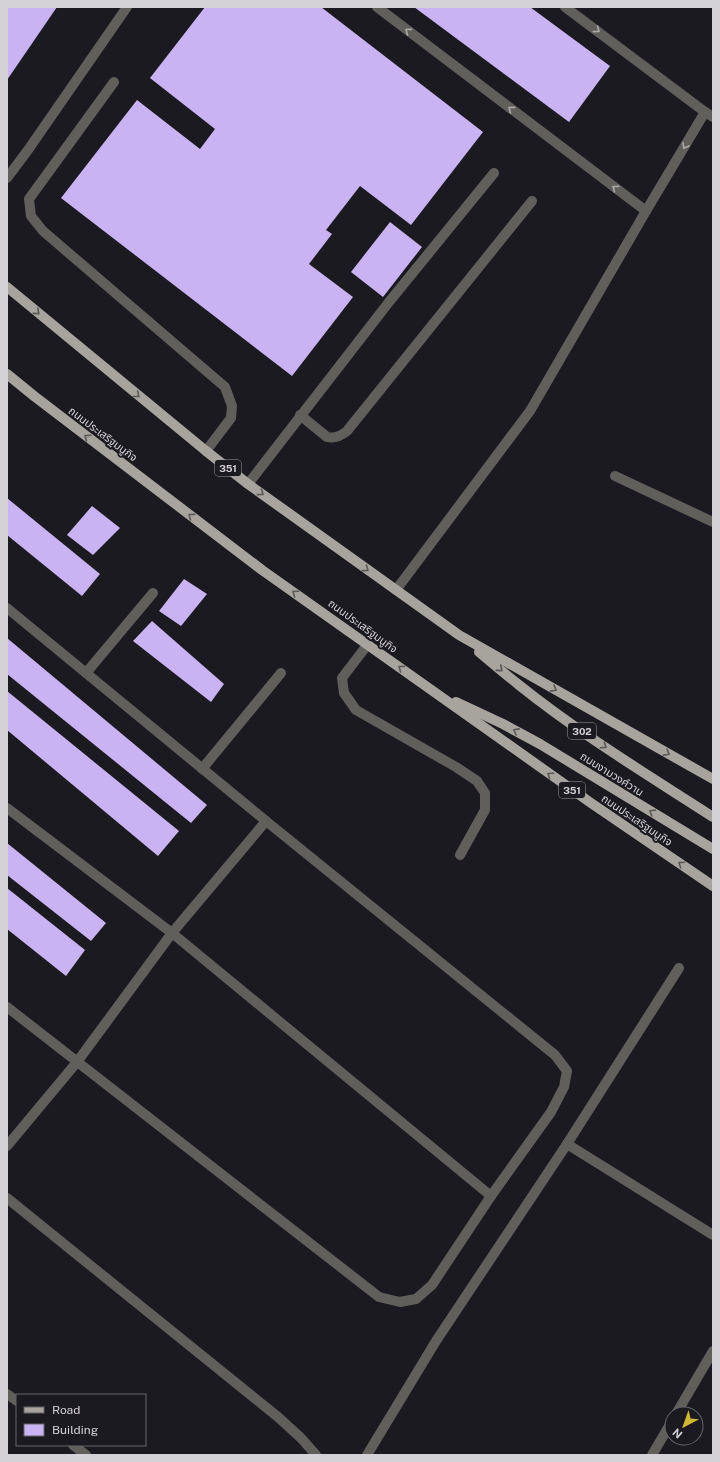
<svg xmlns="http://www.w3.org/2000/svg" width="720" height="1462" font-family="'Public Sans','Noto Sans Thai',sans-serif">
	<rect width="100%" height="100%" fill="#1c1a21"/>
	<g fill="#c9b3f3">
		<polygon points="7,7 57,7 7,80"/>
		<polygon points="205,7 321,7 483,132 411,225 360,186 326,230 332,234 309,264 353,297 292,376 61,198 137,100 200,149 215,129 150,78"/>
		<polygon points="414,7 530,7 610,66 569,122"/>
		<polygon points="390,222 422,247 383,297 351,272"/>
		<polygon points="7,498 100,574 82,596 7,535"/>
		<polygon points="92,506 120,528 93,555 67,535"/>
		<polygon points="184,579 207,594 181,626 159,611"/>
		<polygon points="152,621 224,684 211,702 133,641"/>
		<polygon points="7,638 207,805 191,823 7,674"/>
		<polygon points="7,691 179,831 158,856 7,730"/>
		<polygon points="7,843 106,923 91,941 7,875"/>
		<polygon points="7,888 85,950 66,976 7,929"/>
	</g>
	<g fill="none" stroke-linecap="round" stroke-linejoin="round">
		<g stroke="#605f5b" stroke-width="10">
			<polyline points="377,7 646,211"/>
			<polyline points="565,7 705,112 713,117"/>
			<polyline points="114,82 29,199 31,216 43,231 225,387 232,406 231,418 206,451"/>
			<polyline points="7,178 28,150 127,7"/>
			<path d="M300,415L327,437C335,439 341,436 347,431L532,201"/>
			<polyline points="615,476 713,522"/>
			<polyline points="248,484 389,302 494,173"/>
			<polyline points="396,590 530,411 646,211 705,112"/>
			<polyline points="7,608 266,821 555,1055 567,1071 564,1087 551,1112 491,1196 432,1285 416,1299 400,1302 379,1297 7,1007"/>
			<polyline points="368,644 342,678 344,693 356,710 456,767 477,781 485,793 485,810 460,855"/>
			<polyline points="86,673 153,593"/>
			<polyline points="202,769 281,673"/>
			<polyline points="7,808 172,933 491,1196"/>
			<polyline points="567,1144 713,1235"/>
			<polyline points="7,1146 77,1062 172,933 266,821"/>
			<polyline points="7,1198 278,1417 301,1438 316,1455"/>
			<polyline points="7,1394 17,1401"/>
			<polyline points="676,1414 713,1351"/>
			<polyline points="73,1445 86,1455"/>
			<polyline points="367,1455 436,1341 567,1144 679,968"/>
			<polyline points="652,1455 672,1421"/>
		</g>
		<g stroke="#a6a49c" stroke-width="10">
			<polyline points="7,287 206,451 248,484 459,635 713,779"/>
			<polyline points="7,374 34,396 262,570 591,803 713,886"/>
			<path d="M479,652C492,663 505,674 519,685C580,734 648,775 713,817"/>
			<polyline points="456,702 503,724 540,744 713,849"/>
		</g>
	</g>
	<defs><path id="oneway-chevron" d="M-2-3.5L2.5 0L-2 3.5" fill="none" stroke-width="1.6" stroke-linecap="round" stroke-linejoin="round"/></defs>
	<g stroke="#abaaac">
		<use href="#oneway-chevron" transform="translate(597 30) rotate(37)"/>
		<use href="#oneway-chevron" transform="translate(408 31) rotate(-143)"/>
		<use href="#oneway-chevron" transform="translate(511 109) rotate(-143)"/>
		<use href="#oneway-chevron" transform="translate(685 146) rotate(121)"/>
		<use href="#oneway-chevron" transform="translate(615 188) rotate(-143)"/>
	</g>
	<g stroke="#5a5858">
		<use href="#oneway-chevron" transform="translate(37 312) rotate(40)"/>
		<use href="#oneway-chevron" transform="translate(137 395) rotate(39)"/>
		<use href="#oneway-chevron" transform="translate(87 437) rotate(-143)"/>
		<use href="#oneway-chevron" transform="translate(261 493) rotate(36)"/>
		<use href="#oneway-chevron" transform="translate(191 516) rotate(-143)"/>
		<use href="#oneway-chevron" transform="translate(366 569) rotate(36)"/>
		<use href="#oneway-chevron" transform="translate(295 593) rotate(-145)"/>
		<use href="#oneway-chevron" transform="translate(401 668) rotate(-144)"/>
		<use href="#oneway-chevron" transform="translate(500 669) rotate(40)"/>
		<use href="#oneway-chevron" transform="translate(554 689) rotate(29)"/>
		<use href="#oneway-chevron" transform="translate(516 731) rotate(-152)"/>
		<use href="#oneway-chevron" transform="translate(604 746) rotate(34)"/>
		<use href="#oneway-chevron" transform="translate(667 753) rotate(29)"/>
		<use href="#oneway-chevron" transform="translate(550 775) rotate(-145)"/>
		<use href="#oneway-chevron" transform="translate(652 812) rotate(-148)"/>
		<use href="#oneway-chevron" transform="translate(681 864) rotate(-146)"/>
	</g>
	<g text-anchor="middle" stroke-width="4" stroke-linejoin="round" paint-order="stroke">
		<g fill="#1c1a21" stroke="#9d9ba0" stroke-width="1">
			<rect x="215" y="460" width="26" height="16" rx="3"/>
			<rect x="568" y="723" width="28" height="16" rx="3"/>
			<rect x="559" y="782" width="26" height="16" rx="3"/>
		</g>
		<g font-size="10" font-weight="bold" fill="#d4d2d7">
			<text x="228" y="472">351</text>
			<text x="582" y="735">302</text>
			<text x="572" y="794">351</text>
		</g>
		<g font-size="11" fill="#d4d2d7" stroke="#1c1a21">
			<text transform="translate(103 434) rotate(37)" y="4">ถนนประเสริฐมนูกิจ</text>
			<text transform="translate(363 626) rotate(36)" y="4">ถนนประเสริฐมนูกิจ</text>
			<text transform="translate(612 774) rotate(32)" y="4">ถนนงามวงศ์วาน</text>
			<text transform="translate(637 820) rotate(34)" y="4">ถนนประเสริฐมนูกิจ</text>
		</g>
	</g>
	<rect width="720" height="1462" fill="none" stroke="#d4d2d7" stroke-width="16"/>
	<rect x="16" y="1394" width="130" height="52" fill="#1c1a21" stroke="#66646a"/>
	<rect x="24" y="1407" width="20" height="6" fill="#a6a49c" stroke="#66646a"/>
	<text x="52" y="1414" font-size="12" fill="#d4d2d7">Road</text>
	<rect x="24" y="1424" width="20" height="12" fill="#c9b3f3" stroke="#66646a"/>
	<text x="52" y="1434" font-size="12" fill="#d4d2d7">Building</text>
	<g transform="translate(684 1426) rotate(221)"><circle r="19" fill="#1c1a21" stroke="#66646a"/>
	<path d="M0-3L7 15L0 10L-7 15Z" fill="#d2b735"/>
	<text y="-6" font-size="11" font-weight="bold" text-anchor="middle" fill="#d4d2d7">N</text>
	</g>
</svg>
